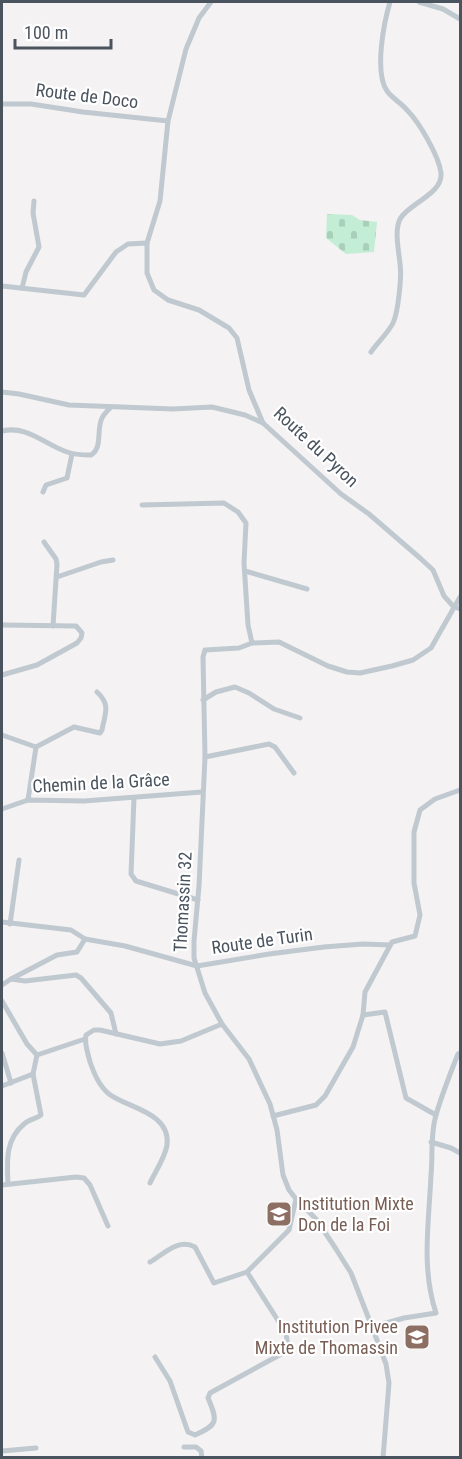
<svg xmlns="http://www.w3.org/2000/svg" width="462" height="1459" font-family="'Roboto Condensed',sans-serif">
	<defs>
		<pattern id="cemetery-stones" width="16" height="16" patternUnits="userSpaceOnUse" patternTransform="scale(1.5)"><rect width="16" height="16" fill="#c3eed5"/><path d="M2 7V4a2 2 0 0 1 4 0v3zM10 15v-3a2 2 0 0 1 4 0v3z" fill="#a9ceb9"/></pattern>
	</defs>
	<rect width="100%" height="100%" fill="#f4f2f2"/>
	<polygon fill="url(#cemetery-stones)" points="327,214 352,215 360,220 377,222 374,252 346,254 326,238"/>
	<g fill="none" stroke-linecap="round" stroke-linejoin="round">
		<g stroke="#c0c9d0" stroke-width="5">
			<polyline points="211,2 199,18 186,49 168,121 160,201 147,243 147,273 154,290 168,300 199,310 229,328 237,338 249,390 263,423 341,494 369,514 420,558 433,570 444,596 453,606 460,609"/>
			<polyline points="419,2 443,9 460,19"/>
			<polyline points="2,104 31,104 83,112 168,121"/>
			<polyline points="2,286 84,295 116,252 128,244 147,243"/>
			<polyline points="22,288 26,272 39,247 33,213 34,201"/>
			<path d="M371,352C378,342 388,333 393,323C398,313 402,276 400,264C399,251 394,232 400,219C408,204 443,194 441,173C439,156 419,122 407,110C401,103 392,98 387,91C374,72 384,22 390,2"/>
			<polyline points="2,392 19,394 69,405 173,409 212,407 245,415 263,423"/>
			<path d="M2,431C27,425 44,444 67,452C75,455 83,455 91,455C103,448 96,430 102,418C104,414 108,410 111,407"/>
			<polyline points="43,492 46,485 67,478 72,454"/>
			<polyline points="142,505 224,503 238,512 246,523 244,563 248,625 252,643"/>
			<polyline points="44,542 56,559 57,564 53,626"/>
			<polyline points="245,571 307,589"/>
			<polyline points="57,577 101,562 113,560"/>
			<polyline points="2,625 76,626 82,633 81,638 77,643 37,665 2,675"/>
			<polyline points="203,700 216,692 235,687 249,693 274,709 300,718"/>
			<path d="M2,735L36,747L74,727L100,733L102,730C105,713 111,705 97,692"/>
			<polyline points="205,757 269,744 275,747 294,773"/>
			<polyline points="134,798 131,874 136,881 198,900"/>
			<polyline points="28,800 36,747"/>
			<polyline points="2,809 28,800 84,801 202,792"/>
			<polyline points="2,922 71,930 85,939 125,946 197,966 269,954 324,947 363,944 390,945"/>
			<polyline points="10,924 19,860"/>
			<polyline points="11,979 57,955 77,952 85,939"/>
			<polyline points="2,985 11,979 25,981 76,975 81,978 111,1013 116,1034"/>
			<polyline points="2,1001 27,1044 37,1055"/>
			<polyline points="363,1015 385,1012 406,1098 436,1115"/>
			<polyline points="2,1053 11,1083"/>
			<polyline points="2,1086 33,1074"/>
			<polyline points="273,1116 316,1105 325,1096 353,1047 363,1015 365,992 392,942 415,936 420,915 414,883 414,832 420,810 435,799 460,790"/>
			<polyline points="431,1142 451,1148 460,1153"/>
			<path d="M150,1183C155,1172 165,1158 167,1145C171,1112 127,1108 109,1094C99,1086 94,1073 90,1062C88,1053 84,1044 86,1035L94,1030H100L160,1044L181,1041L222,1024"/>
			<path d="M8,1184C7,1161 5,1140 24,1124C29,1119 36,1119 41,1115L33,1074L37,1055L85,1039"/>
			<polyline points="2,1185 76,1177 84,1178 90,1185 108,1226"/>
			<path d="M150,1262C164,1254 178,1238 195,1247L214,1283L247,1272L289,1230L296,1199"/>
			<path d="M372,1327L404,1318L436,1313C421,1268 429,1222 431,1175C433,1154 430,1135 436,1115C442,1094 450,1074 458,1054L460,1053"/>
			<path d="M155,1357L170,1381L188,1432L195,1435C218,1425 218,1421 208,1398L210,1393L285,1352L288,1347L286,1333L247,1272"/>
			<polyline points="184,1447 196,1447 201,1451 202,1458"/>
			<polyline points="2,1451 36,1448"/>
			<polyline points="383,1458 389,1383 386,1364 372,1327 351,1273 336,1249 316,1219 296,1199 289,1190 283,1175 277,1130 270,1104 249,1059 222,1024 205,993 194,958 194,941 199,886 205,757 203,657 205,650 239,648 252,643 279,642 328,666 347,672 360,673 392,666 413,660 431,648 460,597"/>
		</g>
	</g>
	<defs>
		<g id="school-square" transform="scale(1.35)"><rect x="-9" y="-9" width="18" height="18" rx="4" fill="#8d6e63" stroke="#fff"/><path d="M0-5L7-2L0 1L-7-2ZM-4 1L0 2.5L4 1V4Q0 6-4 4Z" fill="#fff"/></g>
	</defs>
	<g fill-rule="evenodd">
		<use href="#school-square" x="279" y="1214"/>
		<use href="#school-square" x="417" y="1337"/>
	</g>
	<g text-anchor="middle" stroke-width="4.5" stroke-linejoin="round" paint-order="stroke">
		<g font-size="18" fill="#4a545f" stroke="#fff">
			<text transform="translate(87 96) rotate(7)" y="6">Route de Doco</text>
			<text transform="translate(316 447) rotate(43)" y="6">Route du Pyron</text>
			<text transform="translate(101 783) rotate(-3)" y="6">Chemin de la Grâce</text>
			<text transform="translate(183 902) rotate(-87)" y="6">Thomassin 32</text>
			<text transform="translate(262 941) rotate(-8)" y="6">Route de Turin</text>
		</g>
		<g font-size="18" fill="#785e54" stroke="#fff" text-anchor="start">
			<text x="298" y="1210">Institution Mixte<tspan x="298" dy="21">Don de la Foi</tspan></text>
			<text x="398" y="1333" text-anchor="end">Institution Privee<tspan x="398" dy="21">Mixte de Thomassin</tspan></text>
		</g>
	</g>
	<rect width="462" height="1459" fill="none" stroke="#4a545f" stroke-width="6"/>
	<path d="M15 39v9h96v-9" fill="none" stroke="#4a545f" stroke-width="3"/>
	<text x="24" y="39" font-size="18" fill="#4a545f" stroke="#ffffff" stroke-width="4.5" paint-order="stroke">100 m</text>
</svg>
